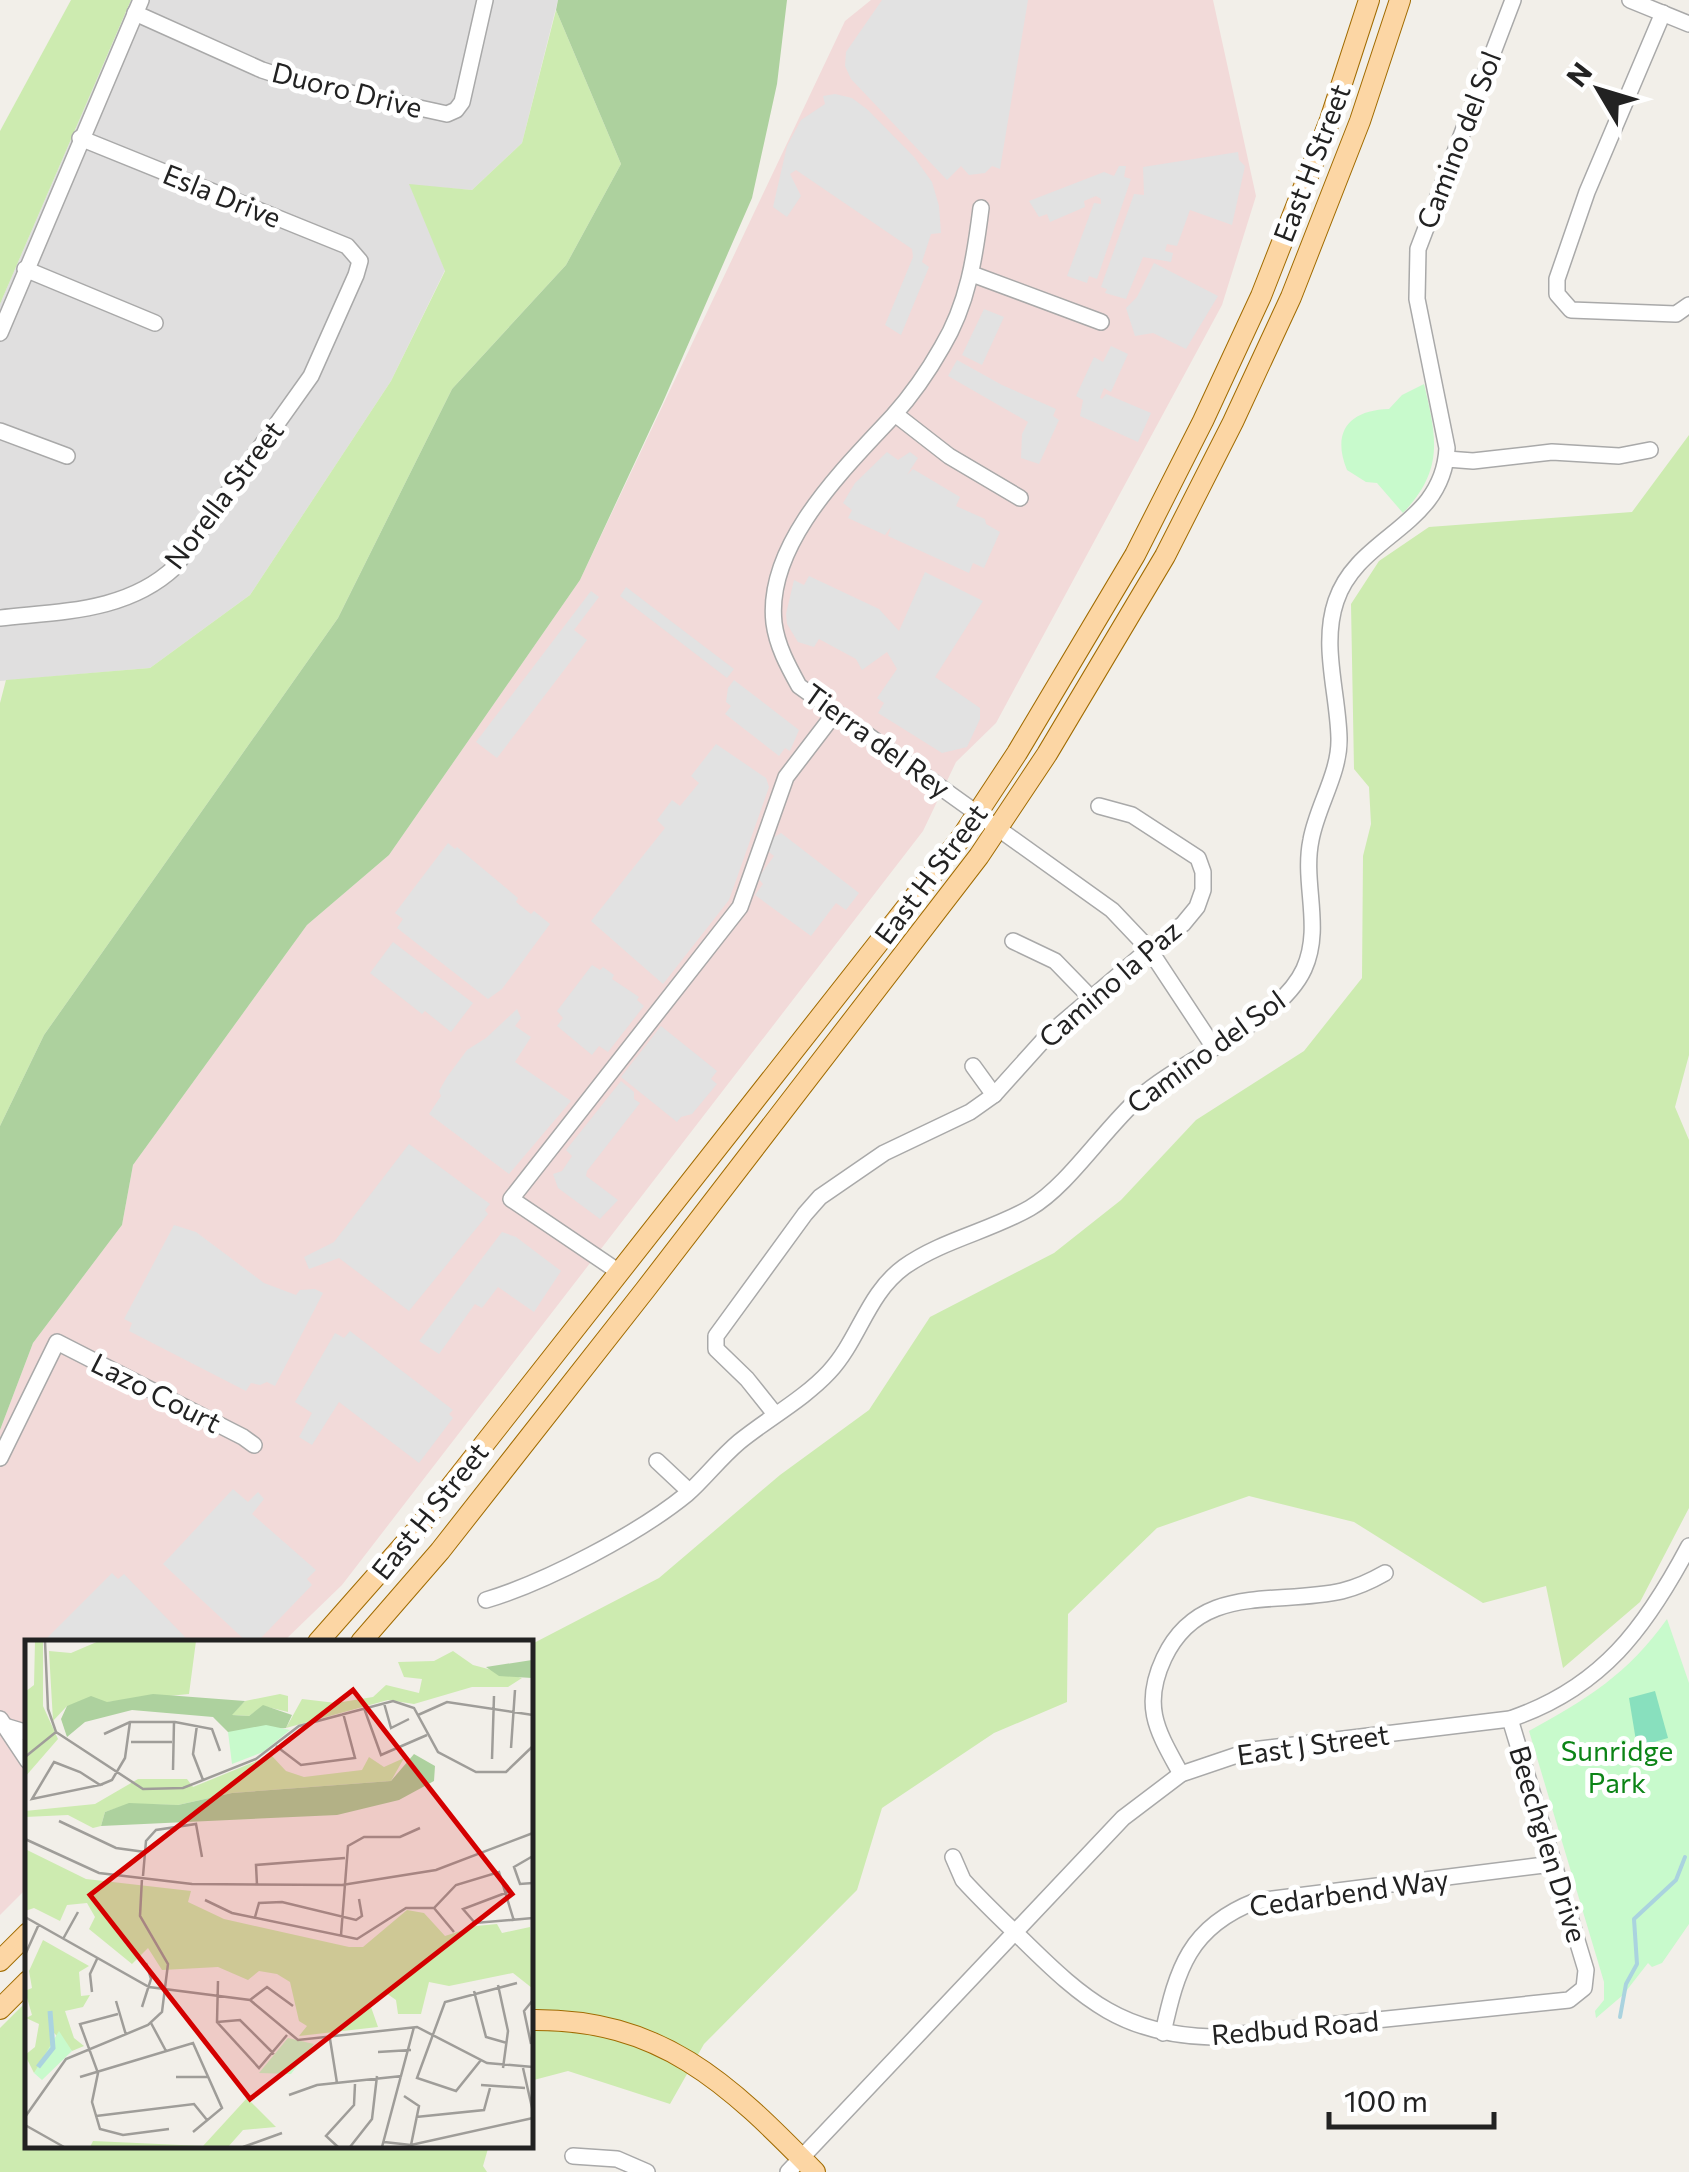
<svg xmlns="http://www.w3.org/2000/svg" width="1689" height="2172" font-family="Commissioner,sans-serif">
	<rect width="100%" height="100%" fill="#f2efe9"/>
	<polygon fill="#e0dfdf" points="131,0 558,0 522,143 472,190 410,185 445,270 391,381 250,595 150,668 0,681 0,304"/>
	<polygon fill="#f2dad9" points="871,0 1213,0 1256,196 1222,305 996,723 956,762 923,831 342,1585 283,1642 28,1642 27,1888 0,1915 0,1430 33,1343 122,1225 133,1165 307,925 389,855 580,580 845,21"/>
	<g fill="#cdebb0">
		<polygon points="71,0 131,0 0,304 0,131"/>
		<polygon points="556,10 621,164 566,265 452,389 338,618 44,1035 0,1126 0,703 6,680 150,668 250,595 391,381 445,271 409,184 472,190 522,143"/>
		<polygon points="1689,435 1689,1055 1675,1107 1689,1140 1689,1508 1640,1602 1563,1668 1546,1586 1483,1603 1354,1522 1249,1496 1157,1528 1068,1614 1067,1702 994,1733 882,1808 857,1890 704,2044 670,2104 568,2071 530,2081 530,1645 659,1578 780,1475 869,1410 930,1317 1054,1253 1121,1200 1196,1120 1304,1051 1362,978 1363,856 1371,824 1369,787 1354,769 1351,604 1379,561 1429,527 1632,512"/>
		<polygon points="27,2001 28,2144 489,2145 483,2166 487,2172 0,2172 0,2028"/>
	</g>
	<polygon fill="#add19e" points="558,0 787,0 777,84 752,198 663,402 580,580 389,855 307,925 133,1165 122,1225 33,1343 0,1430 0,1126 44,1035 338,618 452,389 566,265 621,164 556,10"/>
	<g fill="#c8facc">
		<path d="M1424,384C1437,438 1444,470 1403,513L1377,483L1366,482L1347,470C1331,431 1350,410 1389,409L1402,395Z"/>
		<path d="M1667,1619L1689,1683V1924L1662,1963L1652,1967L1648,1963L1623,1995L1596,2018L1595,2011L1604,2000V1982L1529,1731C1587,1699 1628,1674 1667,1619Z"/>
	</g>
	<polygon fill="#88e0be" points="1655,1691 1668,1738 1637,1747 1629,1698"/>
	<g fill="#e2e2e2">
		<polygon points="882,0 1028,0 1000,169 992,166 985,173 969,175 961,166 947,180 851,79 845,66 846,52"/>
		<polygon points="835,94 852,98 868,110 914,157 932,182 939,206 941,233 931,234 922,262 929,267 901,335 885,325 913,257 912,249 796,170 790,174 801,196 787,217 773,207 787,146 801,120 825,104 823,96"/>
		<polygon points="1238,152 1239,160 1245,166 1232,225 1190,210 1177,246 1167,244 1165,251 1173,253 1171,262 1143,257 1126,299 1105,293 1107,289 1101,287 1134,194 1144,195 1143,167"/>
		<polygon points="1119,166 1126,166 1124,177 1131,179 1097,279 1089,276 1087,283 1067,276 1094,203 1101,204 1101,199 1096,196 1084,201 1085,207 1050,222 1047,214 1039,217 1029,201 1104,172 1114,176"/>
		<polygon points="1154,263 1218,296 1186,349 1153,333 1135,336 1126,308 1137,297"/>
		<polygon points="984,309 1004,317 982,365 962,355"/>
		<polygon points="1111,346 1128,354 1111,392 1104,388 1100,398 1102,399 1106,394 1151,413 1138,442 1080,416 1083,400 1076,396 1094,357 1103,362"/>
		<polygon points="957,360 1002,385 1056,409 1053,416 1059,420 1039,464 1021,458 1022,434 1028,422 948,376"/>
		<polygon points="887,452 898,460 910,452 918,458 907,475 913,469 960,497 956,506 985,519 986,524 1000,532 984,568 973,563 969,573 888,536 891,527 885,535 848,518 852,510 843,503 855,483"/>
		<polygon points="925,572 983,601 935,677 980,708 980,719 967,747 942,753 878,713 884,703 877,698 897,669 887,652 862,670 856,659 819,639 814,647 798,642 787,624 786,614 794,580 804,585 809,576 879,609 899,631"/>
		<polygon points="626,587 734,669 727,678 620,596"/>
		<polygon points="591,591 599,597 574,630 587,640 497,758 476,742"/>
		<polygon points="734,680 799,730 790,751 785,748 779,756 725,714 731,706 726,702 728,688"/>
		<polygon points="716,744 766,778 769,787 729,900 663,984 591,921 665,828 657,820 672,800 680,806 699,783 691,776"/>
		<polygon points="781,833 859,893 846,910 836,903 811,936 755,895 763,884 758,878 774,856 769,852 771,839"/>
		<polygon points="448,843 455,849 457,847 518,898 516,902 531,914 534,911 550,924 502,989 488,999 397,928 403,919 395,913"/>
		<polygon points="393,942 473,1003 451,1032 425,1011 422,1014 370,973"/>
		<polygon points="592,965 600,970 603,967 614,975 612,979 639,997 637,1000 644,1006 608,1052 599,1046 592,1055 557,1026 563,1018 557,1011"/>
		<polygon points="517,1009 521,1018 515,1026 531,1037 515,1062 571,1101 509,1174 429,1114 441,1096 439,1091 447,1077 467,1050 486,1038"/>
		<polygon points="661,1026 717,1071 711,1079 717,1084 692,1114 681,1117 677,1122 621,1077"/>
		<polygon points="621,1081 634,1092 634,1099 640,1103 587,1171 586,1176 618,1200 600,1219 558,1188 553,1174 562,1171 572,1156 566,1150"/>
		<polygon points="409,1144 490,1204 485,1210 488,1214 409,1311 339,1258 309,1269 304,1257 334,1242"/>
		<polygon points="174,1225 196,1232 264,1283 296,1295 300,1290 315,1289 323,1293 275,1386 267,1382 260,1385 251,1383 246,1391 129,1331 132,1323 124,1319"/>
		<polygon points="502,1232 516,1237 561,1271 534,1312 498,1287 482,1308 475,1304 439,1354 419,1341"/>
		<polygon points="350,1331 453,1410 449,1414 453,1418 419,1463 339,1402 312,1445 299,1437 312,1413 295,1402 335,1333 344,1338"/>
		<polygon points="233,1489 248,1502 258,1492 264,1499 252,1514 316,1570 307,1579 312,1585 257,1642 247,1642 163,1564"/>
		<polygon points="112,1573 118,1579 124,1574 185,1637 180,1642 43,1642"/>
	</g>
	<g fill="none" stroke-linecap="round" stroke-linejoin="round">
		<polyline stroke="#aad3df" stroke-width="4" points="1620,2017 1626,1984 1637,1964 1634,1919 1676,1880 1685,1857"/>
		<g stroke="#a9a9a9" stroke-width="18">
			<g id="minor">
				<polyline points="1630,0 1689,24"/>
				<polyline points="135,13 262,70 296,81 447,114 456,110 462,102 485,0"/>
				<polyline points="1663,13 1587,192 1557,279 1557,294 1571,310 1676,314 1689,305"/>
				<path d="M981,208C975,256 968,304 942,347C929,370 911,396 893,416C845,468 765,544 774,623C777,646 788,666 799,686L1112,910L1149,949L1213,1046"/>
				<polyline points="25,269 155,323"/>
				<polyline points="972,274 1101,322"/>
				<polyline points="0,333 141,0"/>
				<polyline points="895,414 949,456 1020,498"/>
				<polyline points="0,431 67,456"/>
				<polyline points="1447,459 1473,461 1552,452 1619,456 1650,450"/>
				<path d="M0,618C62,611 127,612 175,567L311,376L356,275L360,261L347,246L80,138"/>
				<polyline points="1013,941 1055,961 1091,998"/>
				<polyline points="973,1066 994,1095"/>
				<polyline points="619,1272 511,1199 740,907 786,777 835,713"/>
				<polyline points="775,1414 747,1379 716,1349 716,1336 805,1214 820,1197 884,1153 970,1112 994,1095 1048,1035 1149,949 1183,924 1197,907 1203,890 1203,872 1198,858 1132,815 1099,806"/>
				<polyline points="0,1458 57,1342 243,1437 254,1445"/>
				<polyline points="657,1461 689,1491"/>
				<path d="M486,1600C546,1582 638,1534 687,1494C705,1478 720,1458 739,1442C767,1419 804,1399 829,1372C859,1340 867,1294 904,1267C942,1240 990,1231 1030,1208C1068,1186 1104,1129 1139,1098C1184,1058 1280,1022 1304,969C1323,927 1302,883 1311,840C1317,806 1340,773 1339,738C1338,693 1321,645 1336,601C1358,535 1443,527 1447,448L1417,299L1418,249L1513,0"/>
				<polyline points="0,1719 28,1761"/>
				<polyline points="8,1727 28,1733"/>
				<path d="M1181,1774C1158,1732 1141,1707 1164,1658C1200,1582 1276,1606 1342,1591C1358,1587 1371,1581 1385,1573"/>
				<path d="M953,1857L963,1880C982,1901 1003,1921 1024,1941C1084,2000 1124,2035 1212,2037L1569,2000L1584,1988L1586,1970L1510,1719"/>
				<path d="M1163,2033C1177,1969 1189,1927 1256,1901L1552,1864"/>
				<polyline points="573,2156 617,2159 647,2172"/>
				<path d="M788,2172L1123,1818L1181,1774L1252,1750L1510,1719C1602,1688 1646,1627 1689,1546"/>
			</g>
		</g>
		<g stroke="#a06b00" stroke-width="22">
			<g id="major">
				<polyline points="318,1642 415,1532 961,838 1017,753 1135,555 1203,421 1261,296 1330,120 1369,0"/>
				<polyline points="361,1642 440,1551 645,1290 979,856 1047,754 1165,556 1233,422 1291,297 1360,121 1400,0"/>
				<polyline points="0,1961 28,1933"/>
				<polyline points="0,2009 28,1981"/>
				<path d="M530,2020C661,2018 728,2083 815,2172"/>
			</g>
		</g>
		<use href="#minor" stroke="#fff" stroke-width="15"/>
		<use href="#major" stroke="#fcd6a4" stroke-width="20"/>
	</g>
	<g text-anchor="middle" stroke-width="10" stroke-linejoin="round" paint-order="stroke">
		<g font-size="28" fill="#222" stroke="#fff">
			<text transform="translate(347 90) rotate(14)" y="10">Duoro Drive</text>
			<text transform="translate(1459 140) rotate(-69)" y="10">Camino del Sol</text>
			<text transform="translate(1312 163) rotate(-69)" y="10">East H Street</text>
			<text transform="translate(222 196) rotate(22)" y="10">Esla Drive</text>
			<text transform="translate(224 495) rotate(-53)" y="10">Norella Street</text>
			<text transform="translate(877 741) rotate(36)" y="10">Tierra del Rey</text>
			<text transform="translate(931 874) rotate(-53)" y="10">East H Street</text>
			<text transform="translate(1110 984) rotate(-41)" y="10">Camino la Paz</text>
			<text transform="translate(1206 1052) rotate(-36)" y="10">Camino del Sol</text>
			<text transform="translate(156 1393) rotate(27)" y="10">Lazo Court</text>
			<text transform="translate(430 1511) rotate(-51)" y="10">East H Street</text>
			<text transform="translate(1313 1745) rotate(-8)" y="10">East J Street</text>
			<text transform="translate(1548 1844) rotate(73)" y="10">Beechglen Drive</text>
			<text transform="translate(1349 1893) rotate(-8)" y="10">Cedarbend Way</text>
			<text transform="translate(1295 2028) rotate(-5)" y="10">Redbud Road</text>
		</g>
		<g font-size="28" fill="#0c8416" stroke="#fff">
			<text x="1617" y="1761">Sunridge<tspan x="1617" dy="32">Park</tspan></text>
		</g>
	</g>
	<g transform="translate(25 1640)">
		<rect width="508" height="508" fill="#f2efe9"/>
		<path d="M10,1H18V66L33,99L0,137V52L9,45ZM74,1H171L164,54L42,66L28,81L24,11L46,13ZM428,11L448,25L497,38L483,47H447L389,64L363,60L261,88L277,59L311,63L348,57L361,45L394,53L397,39L379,37L373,22L409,21ZM255,54L263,56V72L238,66L224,76L206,75L220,61ZM246,115L261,131L279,137L337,130L344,117L359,127L379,118L366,141L207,153L153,165L104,164L80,172L76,186L68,188L43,175L0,177V171L70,164L113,139H162L168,147ZM0,209L61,239L166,251L163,262L199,279L324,307H338L382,270L399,273L420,296L451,286L472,284L477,293L505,287L507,348L488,333L424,346L404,342L396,374H373L371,360L361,353L346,367L353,387L274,396L282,386L274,381L265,342L252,334L234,331L223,340L193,327L137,330L123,308L107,324L64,289L70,277L62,263L42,265L35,281L9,268L0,271ZM18,300L64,326L54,332L56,356L65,355L58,367L40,371L49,398L59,406L47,411L29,393L26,413L9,433L0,415L10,407L14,384L1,378L7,375L0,351L7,348L4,331ZM222,458L251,487L218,490L203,507H65L68,501L178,506Z" fill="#cdebb0"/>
		<path d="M507,20V38L474,36L461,27ZM128,54L220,61L207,75L224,76L238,65L267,75L261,88L218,92H203L188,77L107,70L60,82L42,97L36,79L42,66L66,56L82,62ZM389,114L410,126L409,141L374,160L312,175L76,186L80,172L104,163L153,165L207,153L366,141Z" fill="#add19e"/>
		<path d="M241,85L265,90L238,112L207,124L203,92ZM34,391L47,411L17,440L9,433ZM263,398L289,404L266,434L234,433Z" fill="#c8facc"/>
		<path fill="none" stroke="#aad3df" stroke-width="5" d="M13,427L28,408L25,371"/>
		<path fill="none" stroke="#9f9d99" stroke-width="2.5" d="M20,1L23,69L31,92L118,149L158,148L231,119L274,86L368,61L389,68L413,112L451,132H481L508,106M359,63L366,88L384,79M339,68L356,115L402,95M393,75L422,62L508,75M172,85L168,114L178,140M79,94L105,82H150L187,89L195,111M106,102H147M251,106L276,125L330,118L318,73M486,108L490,50M0,117L31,92M467,119L469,56M29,122L55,132L75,145L7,159ZM148,130L149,82M75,145L87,140L100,118L105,82M34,181L91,208L120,212M0,199L74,233L167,244L317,245L411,230L508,193M508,216L489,227L495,244L508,243M118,236L121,201L131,190L171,184L177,217M232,245L231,225L320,218M483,252L438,269L450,283L508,278M180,260L207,273L332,299L381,268H409L431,245L474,232L489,281M409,268L429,292M0,277L124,347L225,360L273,400L392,387L462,423L508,427M230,277L234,263L257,262L331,280L337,276L334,259M316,295L323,206L339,197H375L395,188M38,299L53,272M0,315L14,284M193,341L192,382L234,428L262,395M473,345L483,391L478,428M449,351L461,397L482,403M67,352L65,334L72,319M225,360L242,347L268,366M91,361L101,395M117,367L126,339L121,323M93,374L55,384L73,433L67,462L75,489L98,495L144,489M192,382L215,380L249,414M126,383L141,411M305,399L312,443M506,404L499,371L508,360M353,412L386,410M456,420L431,451L392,438L420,362L492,343M498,428L508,472M55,437L168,403L197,468L168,492M151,437H183M456,445L500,448M264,455L292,445L377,436M379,456L394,466L386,505M71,476L169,464L182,480M0,477L41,419L123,385L137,372L143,324L115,276L117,238M391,477L459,470L465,448M0,485L39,507M359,502L386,505L508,478M218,507L257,493M313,507L301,496L329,465L330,444M325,507L347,479L352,436M357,507L389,387"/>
		<path fill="#d40000" fill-opacity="0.15" stroke="#d40000" stroke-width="5" d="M328,50L487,254L225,459L65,255Z"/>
		<rect width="508" height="508" fill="none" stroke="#222" stroke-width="5"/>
	</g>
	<g transform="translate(1599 90) rotate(308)" stroke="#ffffff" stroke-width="8" paint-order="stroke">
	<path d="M0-8L18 38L0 25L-18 38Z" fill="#222222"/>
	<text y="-15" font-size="28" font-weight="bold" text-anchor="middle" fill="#222222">N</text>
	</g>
	<path d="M1329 2112v15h165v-15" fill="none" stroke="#222222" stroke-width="5"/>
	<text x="1344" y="2112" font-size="30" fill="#222222" stroke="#ffffff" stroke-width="8" paint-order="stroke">100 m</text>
</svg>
